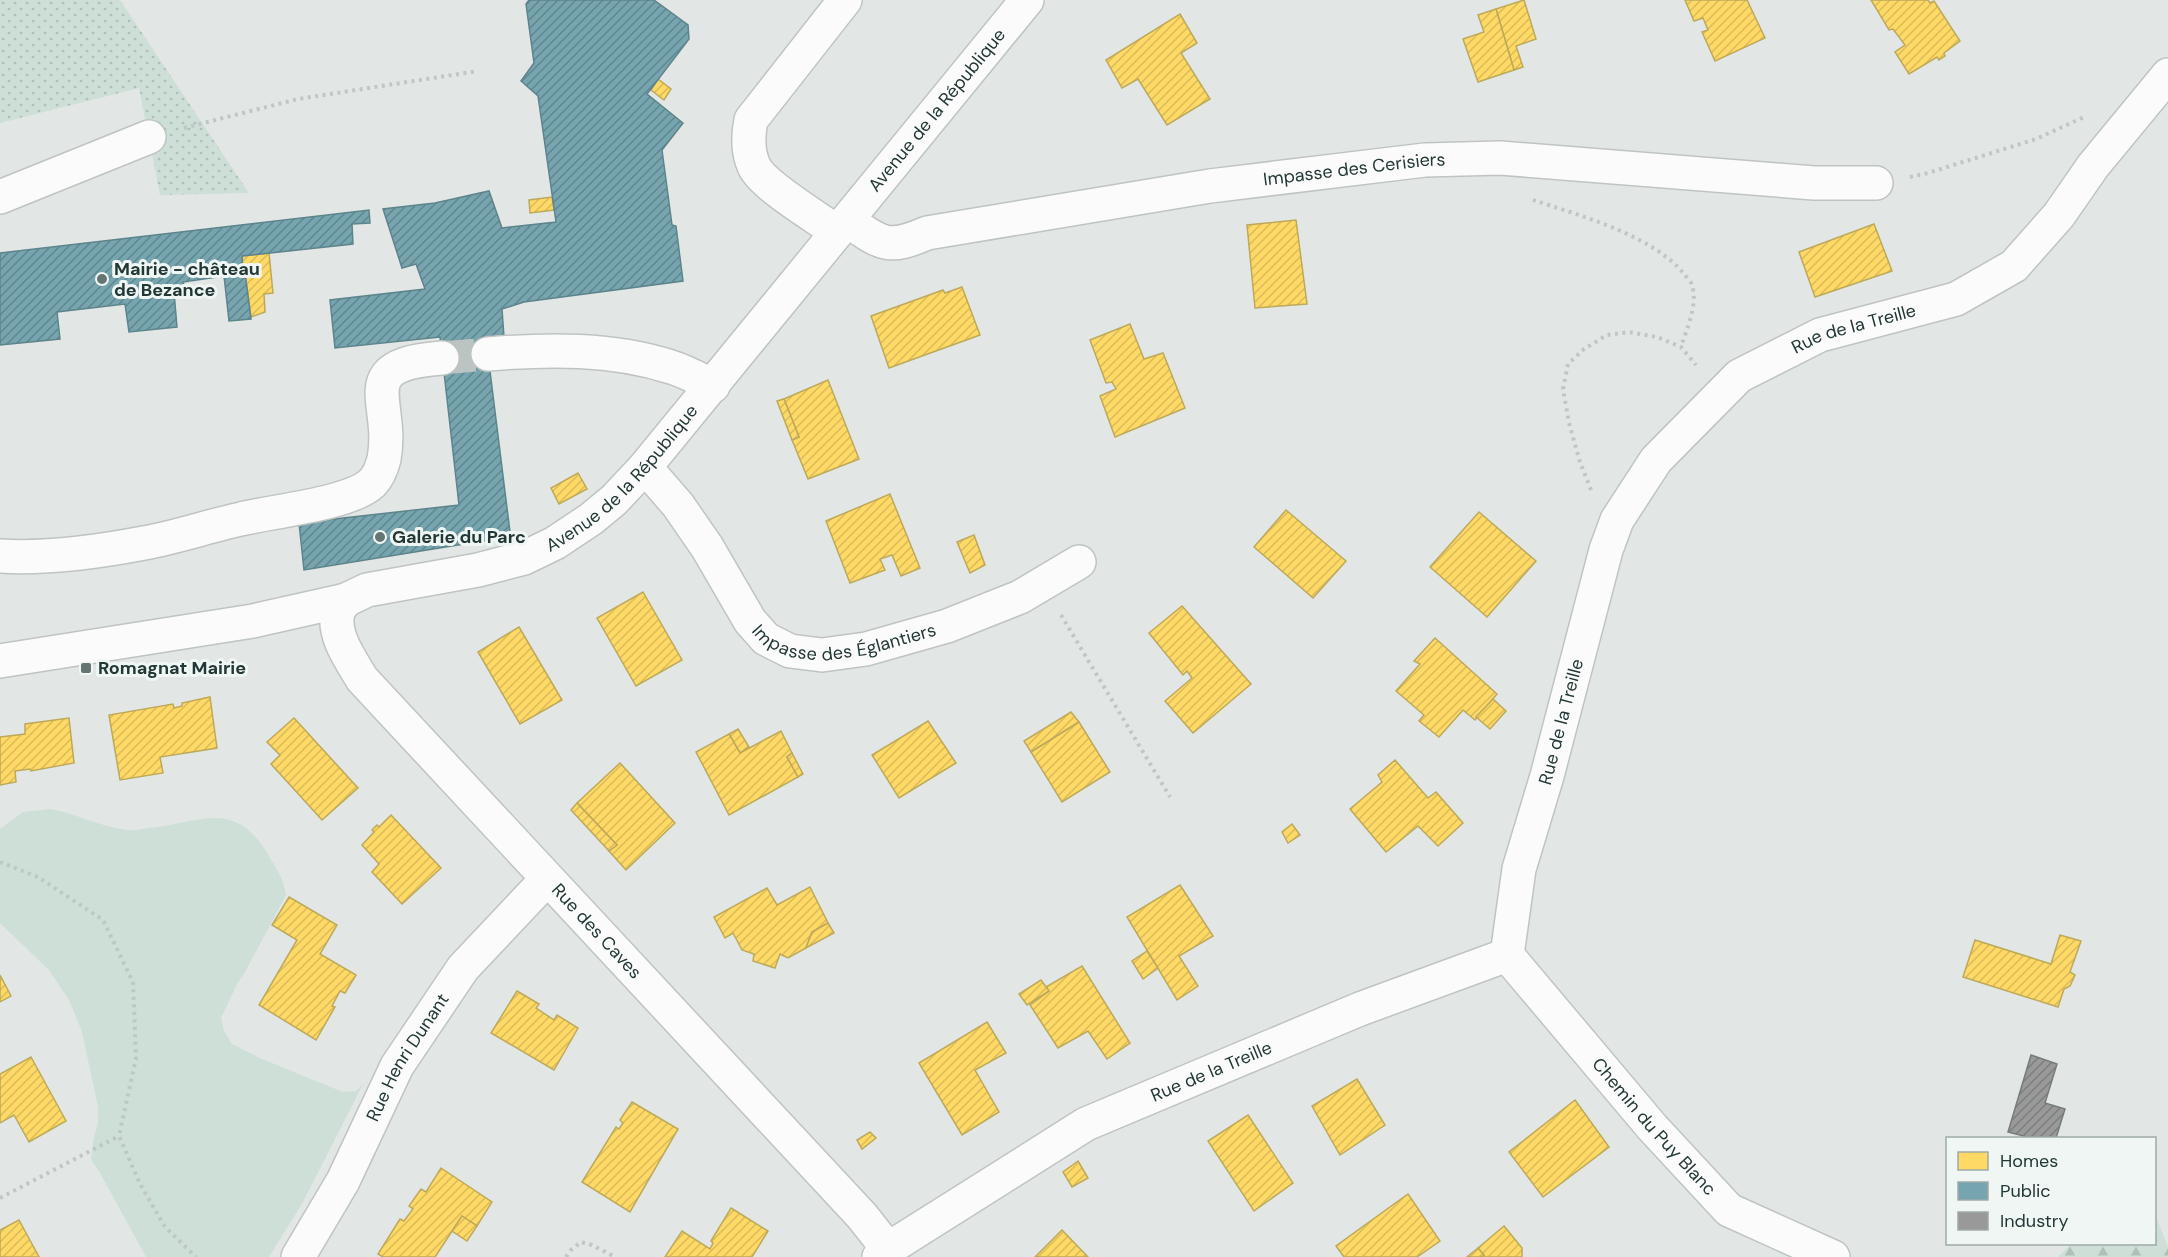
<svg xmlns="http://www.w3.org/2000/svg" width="2168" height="1257" font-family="'DM Sans',sans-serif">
	<defs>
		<pattern id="grass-dots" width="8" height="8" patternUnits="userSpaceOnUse" patternTransform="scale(1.5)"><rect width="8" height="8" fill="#cddfd6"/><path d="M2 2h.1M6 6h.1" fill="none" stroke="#b0c0b8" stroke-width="1.8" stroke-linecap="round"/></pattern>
		<pattern id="forest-firs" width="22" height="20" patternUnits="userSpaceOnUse" patternTransform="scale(1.5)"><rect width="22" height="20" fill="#cddfd6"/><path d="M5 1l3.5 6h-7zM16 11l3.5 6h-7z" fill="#b0c0b8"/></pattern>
		<pattern id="homes-hatch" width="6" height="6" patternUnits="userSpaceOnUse" patternTransform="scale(1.5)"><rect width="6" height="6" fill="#ffd966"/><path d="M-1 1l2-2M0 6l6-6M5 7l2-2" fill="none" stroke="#dabb59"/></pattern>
		<pattern id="public-hatch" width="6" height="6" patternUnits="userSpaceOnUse" patternTransform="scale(1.5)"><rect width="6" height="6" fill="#76a5af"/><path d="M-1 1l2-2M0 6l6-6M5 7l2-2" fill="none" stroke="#60878f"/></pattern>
		<pattern id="industry-hatch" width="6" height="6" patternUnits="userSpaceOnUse" patternTransform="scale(1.5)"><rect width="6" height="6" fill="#999"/><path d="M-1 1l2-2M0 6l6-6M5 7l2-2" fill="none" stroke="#7c7e7e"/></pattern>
	</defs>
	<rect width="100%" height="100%" fill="#e2e7e6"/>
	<polygon fill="url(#grass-dots)" points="0,0 120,0 249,193 160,195 139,88 0,123"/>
	<polygon fill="url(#forest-firs)" points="2155,1214 2168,1247 2168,1257 2058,1257 2071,1244 2154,1244"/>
	<path fill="#cddfd6" d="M51,809C77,814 101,827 127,830C134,831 142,829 149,828C200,823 234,798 267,853C275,866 284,879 286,895L244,974L238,982L221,1018L224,1031L232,1044L262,1059L343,1092L356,1091L363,1084L303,1202L269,1257H146L99,1171L91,1160L94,1137L98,1123V1107L82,1032L69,1000L49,970L0,923V829L23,812Z"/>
	<g fill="url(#homes-hatch)" stroke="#bda958" stroke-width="1.5">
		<polygon points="1524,0 1536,39 1516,46 1523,67 1514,70 1496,9"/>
		<polygon points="1685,0 1747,0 1765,38 1715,61 1702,32 1708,30 1703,18 1694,21"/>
		<polygon points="1871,0 1928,0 1930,3 1934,1 1960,41 1944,53 1945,56 1939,60 1937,57 1909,74 1895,52 1905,45 1893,29 1889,30"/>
		<polygon points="1496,9 1514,70 1478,82 1463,39 1484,32 1478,15"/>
		<polygon points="1180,14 1197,43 1181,53 1210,99 1167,125 1138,79 1122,88 1106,60"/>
		<polygon points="658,79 671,89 664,100 651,90"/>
		<polygon points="552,197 554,210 530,213 529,200"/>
		<polygon points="1296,220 1307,304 1255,308 1247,225"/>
		<polygon points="1874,224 1892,271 1815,297 1799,252"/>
		<polygon points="269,253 273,293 264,294 265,312 251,317 245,273 243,272 242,256"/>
		<polygon points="962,287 980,335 889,368 871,316 943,290 945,293"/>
		<polygon points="1130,324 1144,359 1163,353 1185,408 1115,437 1100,396 1116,389 1112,382 1106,383 1090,340"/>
		<polygon points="828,380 859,459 808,479 792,440 799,437 784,399"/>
		<polygon points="784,399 799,437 792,440 777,401"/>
		<polygon points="578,473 587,489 559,504 551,488"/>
		<polygon points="890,494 920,568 901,576 892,555 880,559 885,570 850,583 826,521"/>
		<polygon points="1286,510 1346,561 1313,598 1254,547"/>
		<polygon points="1479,512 1536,561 1487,617 1430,567"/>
		<polygon points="974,535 985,565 970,573 957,542"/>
		<polygon points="643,592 682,660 636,686 597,618"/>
		<polygon points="1182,606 1251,684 1193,733 1165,701 1192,678 1187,671 1183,675 1149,633"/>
		<polygon points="519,627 562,700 520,724 478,652"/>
		<polygon points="1435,638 1497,694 1475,720 1463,710 1439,737 1419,721 1424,715 1396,691 1420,664 1414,661"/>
		<polygon points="210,697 217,748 160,757 163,773 120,780 109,715 173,704 174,708 182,706 182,703"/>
		<polygon points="1493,699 1506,711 1490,729 1476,717"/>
		<polygon points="1071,712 1079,722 1031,752 1024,741"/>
		<polygon points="69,718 74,763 31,771 30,769 15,771 16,782 0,785 0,737 25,734 25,724"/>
		<polygon points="294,718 358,788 322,820 271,764 280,755 267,742"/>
		<polygon points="928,721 956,763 899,798 872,755"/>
		<polygon points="1079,722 1110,772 1062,802 1031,752"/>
		<polygon points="738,729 749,747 740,753 729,734"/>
		<polygon points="781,731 792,753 787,757 798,777 729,815 696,752 729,734 740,753"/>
		<polygon points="792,753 803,774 798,777 787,757"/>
		<polygon points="1395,760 1428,798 1436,792 1463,823 1438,846 1418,826 1386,852 1350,809 1382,782 1378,775"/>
		<polygon points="620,763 675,823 626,870 609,851 617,845 577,803"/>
		<polygon points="577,803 617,845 609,851 571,810"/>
		<polygon points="391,815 441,868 402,904 372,872 379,864 362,845 374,832 372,830 377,825 379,827"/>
		<polygon points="1292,824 1300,835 1288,843 1282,832"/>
		<polygon points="1180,885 1213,936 1179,956 1198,986 1177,1000 1127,917"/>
		<polygon points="810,887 828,923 812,932 806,948 788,958 780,954 775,968 753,961 754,954 742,950 733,933 725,938 714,917 767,888 777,905"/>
		<polygon points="289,897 337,925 320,954 356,975 345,993 340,991 332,1006 335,1007 316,1040 259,1005 297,940 272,925"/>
		<polygon points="828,923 834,933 806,948 812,932"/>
		<polygon points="2060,935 2081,941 2070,972 2075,975 2070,986 2064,989 2058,1007 1963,977 1975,940 2051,964"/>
		<polygon points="1147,951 1158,968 1143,979 1132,961"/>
		<polygon points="1082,966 1130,1043 1107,1059 1088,1031 1058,1048 1030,1005 1049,991 1046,987"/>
		<polygon points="0,975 11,996 0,1002"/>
		<polygon points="1041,980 1049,991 1027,1005 1019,994"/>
		<polygon points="517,991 539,1004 536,1008 554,1020 557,1015 578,1028 554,1070 491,1033"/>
		<polygon points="987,1022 1006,1053 975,1070 999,1112 962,1135 919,1063"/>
		<polygon points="31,1057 66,1121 29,1142 14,1115 0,1123 0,1074"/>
		<polygon points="1357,1079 1385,1125 1340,1155 1312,1106"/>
		<polygon points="1575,1100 1609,1147 1543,1197 1509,1152"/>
		<polygon points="632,1102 678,1129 630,1212 582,1182 616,1127 619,1129 623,1123 620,1120"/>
		<polygon points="1248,1115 1293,1183 1254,1211 1208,1141"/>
		<polygon points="870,1132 876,1138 862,1149 857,1140"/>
		<polygon points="1078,1161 1088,1178 1072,1187 1063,1172"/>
		<polygon points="441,1168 492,1202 477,1226 462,1216 435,1257 383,1257 378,1254 400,1219 404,1221 413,1209 409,1206 421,1189 426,1192"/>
		<polygon points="1408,1194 1440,1241 1417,1257 1344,1257 1336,1246"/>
		<polygon points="731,1208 768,1231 752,1257 665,1257 682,1231 710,1249 713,1243 711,1241"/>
		<polygon points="462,1216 477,1226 467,1241 452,1231"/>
		<polygon points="19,1220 39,1257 0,1257 0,1230"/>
		<polygon points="1504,1226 1522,1248 1522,1257 1481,1257 1484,1255 1478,1248"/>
		<polygon points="1062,1230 1088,1257 1035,1257"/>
		<polygon points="1478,1248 1484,1255 1481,1257 1467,1257"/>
	</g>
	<g fill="url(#public-hatch)" stroke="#5d848b" stroke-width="1.5">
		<polygon points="529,0 654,0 688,25 689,39 647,94 683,123 662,150 672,225 676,226 683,281 524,302 502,309 504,337 486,339 510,532 495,539 304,570 299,523 459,505 440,337 335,348 330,300 425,289 416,264 402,268 383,209 435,203 489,191 502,228 556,222 538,96 521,81 534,63 526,4"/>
		<polygon points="369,210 370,223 352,224 353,244 242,256 243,272 245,273 251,319 229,321 224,276 183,282 186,291 175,294 174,292 177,327 129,332 125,304 57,312 60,339 0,345 0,253"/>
	</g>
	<polygon fill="url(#industry-hatch)" stroke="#757c7b" stroke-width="1.5" points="2031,1055 2057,1064 2045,1103 2065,1109 2056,1138 2036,1137 2031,1138 2008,1132"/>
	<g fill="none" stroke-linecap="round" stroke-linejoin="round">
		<polyline stroke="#bcc4c3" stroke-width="33" stroke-dasharray="33 16" stroke-linecap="butt" points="442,358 488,354"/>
		<g stroke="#bfc4c3" stroke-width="36">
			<g id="minor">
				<polyline points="0,197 149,137"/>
				<path id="s1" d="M847,220C881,243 886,251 927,233L1210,186L1425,160L1500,158L1814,183H1876"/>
				<path d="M837,232C818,218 762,185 754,166C747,151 748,135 751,120L845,0"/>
				<path d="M488,354C548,349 612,348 671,367C685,371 699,379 713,386"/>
				<path id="s2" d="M645,467L678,505L707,547L750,621L766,639L790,651L822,655L866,649L947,626L1020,597L1079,562"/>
				<path d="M0,556C48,559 97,552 144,543C177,537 209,526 241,519C273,511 350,504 372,483C378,477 382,467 384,459C395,400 349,365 442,358"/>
				<path id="s3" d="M346,600C344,603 339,608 338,612C332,635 351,660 362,679L862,1216L888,1249"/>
				<path id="s4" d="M0,661L253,621L346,600L367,590L478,570L524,558L555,543L591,519L614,500L645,467L1027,0"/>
				<path id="s5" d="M1507,955L1652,1127L1729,1210L1833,1257"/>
				<path id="s6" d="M298,1257L343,1181L397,1066L463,968L547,879"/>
				<path id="s7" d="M879,1257L888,1249L1086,1124L1360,1009L1507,955L1519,869L1547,776L1606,550L1617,520L1656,460L1739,376L1820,335L1956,299L2014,266L2059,215L2093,166L2168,75"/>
			</g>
		</g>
		<g stroke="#bfc7c6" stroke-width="4" stroke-dasharray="3 4.5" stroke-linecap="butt">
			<polyline points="184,128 298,99 478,71"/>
			<polyline points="1910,177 1928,173 2036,139 2084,117"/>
			<path d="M1533,200C1579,215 1654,236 1684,274C1686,277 1691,281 1692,285C1698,305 1687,328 1681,347"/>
			<polyline points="1591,490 1580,462 1569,423 1563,389 1568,364 1584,349 1607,335 1629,332 1657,337 1681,347 1696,365"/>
			<polyline points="1061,615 1170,797"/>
			<polyline points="0,862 38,877 103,920 133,982 136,1058 119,1136 140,1184 165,1227 196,1257"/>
			<polyline points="0,1198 119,1136"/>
			<polyline points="566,1257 571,1250 581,1242 592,1245 615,1257"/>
		</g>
		<use href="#minor" stroke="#fbfbfb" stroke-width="33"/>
	</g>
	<g fill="#657574" stroke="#f0f6f4" stroke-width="2">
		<circle cx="102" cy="279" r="6"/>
		<circle cx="380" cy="537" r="6"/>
		<rect x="80" y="662" width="12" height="12" rx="3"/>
	</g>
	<g text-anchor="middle" stroke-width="6" stroke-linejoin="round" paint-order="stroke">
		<g font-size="18" fill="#223836" stroke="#f0f6f4">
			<text dy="6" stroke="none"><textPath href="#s4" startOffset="1149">Avenue de la République</textPath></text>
			<text dy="6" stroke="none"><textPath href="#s1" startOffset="520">Impasse des Cerisiers</textPath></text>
			<text dy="6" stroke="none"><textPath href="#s7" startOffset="1464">Rue de la Treille</textPath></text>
			<text dy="6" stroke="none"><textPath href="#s4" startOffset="663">Avenue de la République</textPath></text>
			<text dy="6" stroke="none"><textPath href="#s2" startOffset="291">Impasse des Églantiers</textPath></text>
			<text dy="6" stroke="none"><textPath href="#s7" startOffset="940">Rue de la Treille</textPath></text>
			<text dy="6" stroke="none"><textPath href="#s3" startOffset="432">Rue des Caves</textPath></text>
			<text dy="6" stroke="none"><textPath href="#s6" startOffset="228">Rue Henri Dunant</textPath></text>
			<text dy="6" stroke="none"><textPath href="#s7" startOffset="382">Rue de la Treille</textPath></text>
			<text dy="6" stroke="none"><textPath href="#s5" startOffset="226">Chemin du Puy Blanc</textPath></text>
		</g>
		<g font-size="18" font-weight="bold" fill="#223836" stroke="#f0f6f4" text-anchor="start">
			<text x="114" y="275">Mairie - château<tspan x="114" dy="21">de Bezance</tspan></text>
			<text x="392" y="543">Galerie du Parc</text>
			<text x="98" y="674">Romagnat Mairie</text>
		</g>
	</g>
	<rect x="1946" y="1137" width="210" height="108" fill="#f0f6f4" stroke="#9eaaa8" stroke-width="1.5"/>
	<rect x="1958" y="1152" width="30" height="18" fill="#ffd966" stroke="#9eaaa8" stroke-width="1.5"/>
	<text x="2000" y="1167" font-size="18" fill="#223836">Homes</text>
	<rect x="1958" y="1182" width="30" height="18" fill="#76a5af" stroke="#9eaaa8" stroke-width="1.5"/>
	<text x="2000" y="1197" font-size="18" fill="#223836">Public</text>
	<rect x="1958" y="1212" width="30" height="18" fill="#999999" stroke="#9eaaa8" stroke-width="1.5"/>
	<text x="2000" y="1227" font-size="18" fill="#223836">Industry</text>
</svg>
